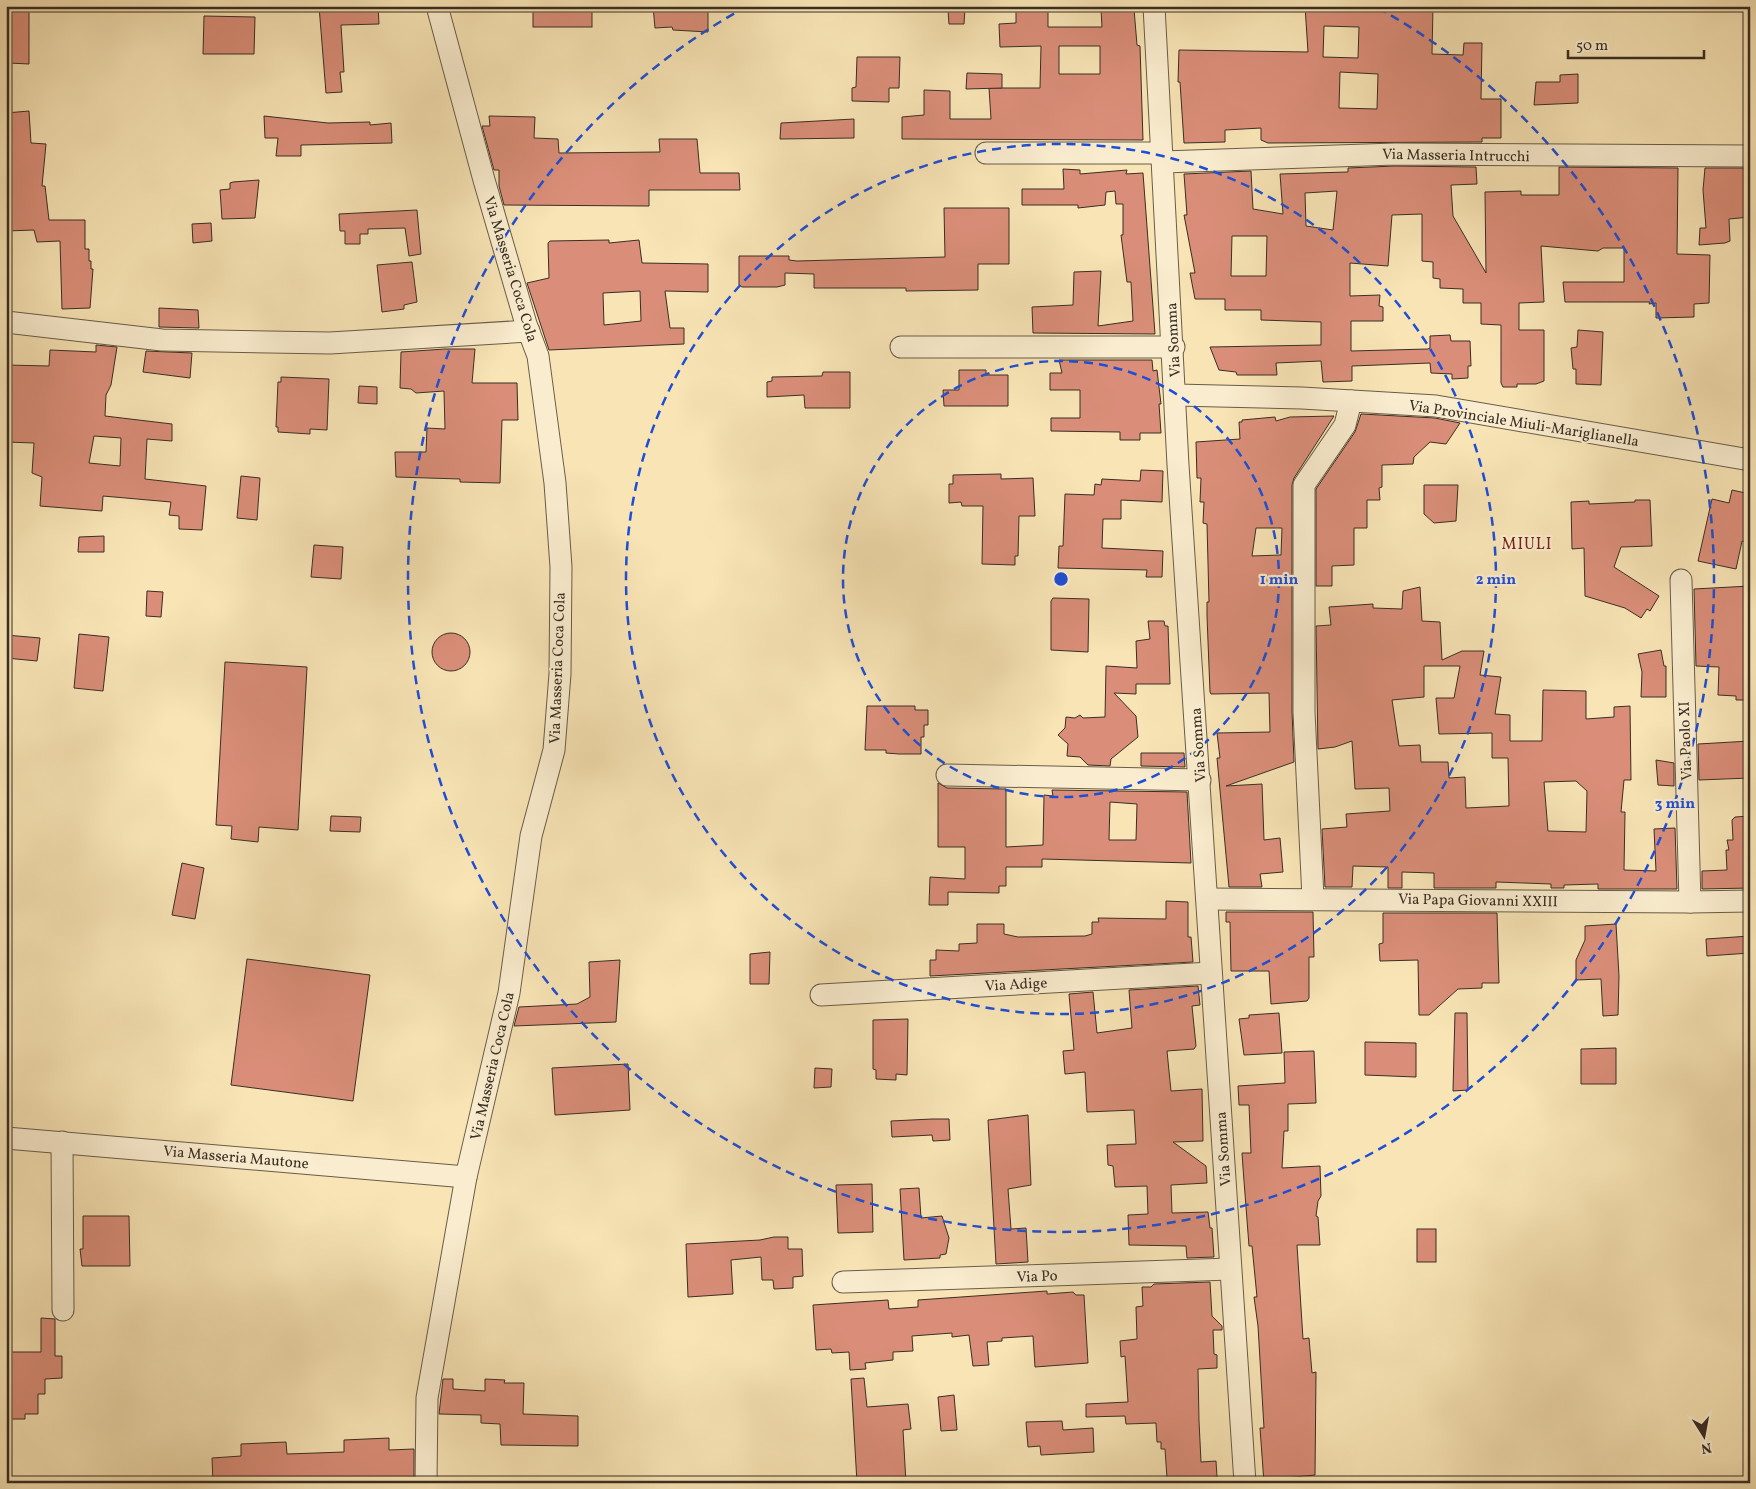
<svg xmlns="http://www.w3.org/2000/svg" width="1756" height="1489" font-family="Vollkorn,serif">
	<rect width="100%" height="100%" fill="#f8e4b5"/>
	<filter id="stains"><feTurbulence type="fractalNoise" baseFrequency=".004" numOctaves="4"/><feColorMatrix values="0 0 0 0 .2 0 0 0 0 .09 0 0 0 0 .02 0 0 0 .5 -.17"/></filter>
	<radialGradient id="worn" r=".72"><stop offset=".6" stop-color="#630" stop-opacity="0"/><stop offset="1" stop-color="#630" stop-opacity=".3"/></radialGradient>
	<g fill="#da8e79" stroke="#392e24" fill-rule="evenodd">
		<polygon points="7,6 29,6 29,64 9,63"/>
		<polygon points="319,6 378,6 379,24 341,25 344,72 340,72 342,92 326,93"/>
		<rect x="533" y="6" width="59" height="21"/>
		<polygon points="653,6 708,6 708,32 673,30 672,27 655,28"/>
		<path d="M1305,6H1433L1432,54L1463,55L1464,43H1482L1481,99H1501V138H1482V142L1268,143L1261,140V128L1225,130V142L1184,143L1180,82H1178L1179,50L1308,52ZM1324,26L1359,27L1358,58L1323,57ZM1340,72L1378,74L1377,109L1339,108Z"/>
		<polygon points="965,8 964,24 949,24 948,10"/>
		<path d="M1101,9H1134L1137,45L1140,46L1143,140L902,139V117L924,115V90L950,91V119H991L989,88H1040L1041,46L1000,47L999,24L1016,23V10H1048V27H1102ZM1059,46H1100V74H1059Z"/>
		<polygon points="204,16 255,17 254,54 203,54"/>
		<polygon points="857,57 900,57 899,88 889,88 889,102 852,101 852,88 856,87"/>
		<polygon points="967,73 1002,74 1002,88 966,89"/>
		<polygon points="1578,74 1578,103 1534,105 1536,82 1560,82 1560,75"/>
		<polygon points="29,111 31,143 46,144 42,186 45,186 49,220 85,220 85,249 89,249 89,261 91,261 91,269 93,269 90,308 62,309 60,241 37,242 34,230 6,231 6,185 10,185 9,138 6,138 6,113"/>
		<polygon points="264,116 328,123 370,122 370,125 391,123 392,143 301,145 301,156 276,156 278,138 265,138"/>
		<polygon points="489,116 535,117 534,138 558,139 559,153 660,152 659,139 697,139 700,173 739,173 740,190 649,190 649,206 504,205 499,186 499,170 494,170 482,126 490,126"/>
		<polygon points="854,119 854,138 780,139 781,123"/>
		<path d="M1395,166L1476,167L1477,184L1451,185L1453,216L1486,273L1485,192L1521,191V195H1559V167L1678,168L1677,254L1710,255L1709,303L1694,304V317L1656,318V303L1649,304L1650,302H1565L1563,282H1624V248H1603L1598,251L1541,246L1544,302L1519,303V330H1544V381L1536,384H1517V387H1503L1501,383V325L1481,324V303H1463V289L1440,288V279L1433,278V262L1422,261V214L1392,215L1388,266L1350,263V296L1380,295L1379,306L1383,307V321H1351V351L1428,349L1430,348V336L1450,335L1451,341H1470L1471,366H1468V378L1452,379V374L1431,373L1430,363L1352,366V381L1323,382L1321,361L1276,363L1277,375H1237L1236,372L1219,370L1210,347L1321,345V322L1261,320V310H1225V299H1195L1190,273H1195L1184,215H1187L1184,174L1251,171L1253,209L1283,214L1280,174L1348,172V168ZM1337,191L1333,230L1306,226L1305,193ZM1232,236H1267L1266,276H1231Z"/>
		<polygon points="1705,168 1750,168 1750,217 1729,219 1730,241 1725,243 1699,245 1700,228 1706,228 1703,190"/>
		<polygon points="1063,169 1080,170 1080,174 1127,170 1126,174 1143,173 1155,334 1033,333 1032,307 1073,305 1074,272 1101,271 1098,326 1133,321 1131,282 1127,282 1121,235 1123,235 1123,204 1116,204 1115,191 1106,192 1105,205 1078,208 1078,205 1022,205 1022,189 1064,189"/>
		<polygon points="259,180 255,218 222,219 220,190 230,189 230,183 233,182"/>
		<polygon points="944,208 1009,208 1009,264 978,264 978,290 906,291 906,288 814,288 814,274 785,273 785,285 777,287 742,287 739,285 739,256 789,256 789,260 797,261 945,257"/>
		<polygon points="417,210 421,254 409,256 405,228 368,229 368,234 360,234 360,244 345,244 345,231 340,231 339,214"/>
		<polygon points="211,223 212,241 193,243 192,224"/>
		<path d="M609,240V243L639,240L642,263L708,264V292L665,291L670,328H684V344L549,350L527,283L549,278L548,243L550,241ZM640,291L641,321L604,325L603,293Z"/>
		<polygon points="412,262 417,302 404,305 404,309 382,312 377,265"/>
		<polygon points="159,308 198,310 199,328 159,327"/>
		<polygon points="1578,330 1603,332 1601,385 1576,384 1576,369 1573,369 1571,348 1577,347"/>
		<path d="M96,345L117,347L111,385L106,395L105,416L172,424V441L147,439L145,479L206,486L202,530L179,529V516L169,515L171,502L103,496L102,511L40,506L42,477L32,473L34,443L6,442V365L49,366L50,350L96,352ZM94,436L121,438L120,466L89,463Z"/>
		<polygon points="445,349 475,349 472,383 517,383 518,420 502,420 500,483 460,482 460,479 396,477 395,452 426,452 427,428 445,429 444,391 416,393 411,389 400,388 401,352"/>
		<polygon points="146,351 192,353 190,378 143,372"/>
		<polygon points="1059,360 1152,360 1153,371 1157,370 1161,404 1159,404 1161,433 1140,433 1140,440 1120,440 1120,432 1051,431 1051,418 1080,418 1080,390 1050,390 1050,373 1062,373"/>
		<polygon points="959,370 986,370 986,375 1008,375 1008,406 944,406 943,390 959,390"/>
		<polygon points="823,372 850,372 850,408 805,408 804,395 767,397 767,382 772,381 772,377 822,376"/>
		<polygon points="281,377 329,379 327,430 310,429 310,434 278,432 278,427 276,427 278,382 281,382"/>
		<polygon points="359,386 377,387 377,404 358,403"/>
		<polygon points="1361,414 1435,418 1460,423 1446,444 1430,442 1414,457 1413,464 1382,465 1382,487 1379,488 1380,500 1367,500 1367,528 1354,528 1354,565 1332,566 1332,586 1316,586 1316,489 1355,432"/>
		<path d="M1334,416L1294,478L1292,485V712L1294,762L1226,786L1262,784L1264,840L1280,838L1283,872L1260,874L1262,887H1229L1217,758H1220L1217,733L1270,732L1269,693L1211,694L1210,692L1207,616V602H1209L1207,524L1203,523L1204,502H1200L1201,478H1197L1196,442L1240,439L1239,422H1242V420L1275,417L1276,421L1290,417ZM1256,528H1282L1281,555L1252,556Z"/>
		<polygon points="1141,470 1163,471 1162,502 1121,500 1121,519 1103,519 1102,548 1163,551 1162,577 1146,577 1147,570 1058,568 1059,546 1063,546 1065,494 1094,495 1095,484 1101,485 1102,479 1140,481"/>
		<polygon points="1001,474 1001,479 1033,478 1035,516 1019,516 1018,556 1015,556 1015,565 982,564 983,506 962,506 961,502 949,503 949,484 953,484 953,475"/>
		<polygon points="241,476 260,478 257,520 237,518"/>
		<polygon points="1424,485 1458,485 1456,521 1434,523 1424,514"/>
		<polygon points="1732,490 1750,494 1750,543 1742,541 1736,569 1698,561 1712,499 1729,503"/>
		<polygon points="1635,500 1650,500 1652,546 1621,547 1614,567 1659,596 1650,611 1647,609 1641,618 1625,608 1585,596 1584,548 1572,549 1571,502 1589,501 1589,504 1635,502"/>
		<polygon points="104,536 104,552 78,552 79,537"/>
		<polygon points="314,545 343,547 341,579 311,577"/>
		<polygon points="1750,586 1750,700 1736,700 1736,696 1718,695 1719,667 1696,666 1694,589"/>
		<path d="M1420,587L1422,621L1440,622L1442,660L1462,651H1484L1480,675L1501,677L1495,714L1510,715V741H1542L1543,690L1586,691V719L1614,717V707L1630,706L1631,780H1624L1621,812H1625L1624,870L1656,871L1654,829L1675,828L1677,889H1598V884L1564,885V888H1551V884L1496,882V888H1434V873L1402,872V888H1388V867L1353,866L1352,887H1325L1322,829L1347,827L1346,814L1390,811L1389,788L1355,789L1352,741L1335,747L1318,749L1316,626L1331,625L1329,607L1373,604V608L1402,609L1403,591ZM1424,666H1460L1454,698H1436L1439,734L1492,733V758H1508L1509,806L1466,808L1465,777L1449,778L1448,762H1421L1420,745L1399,746L1392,700L1424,697ZM1576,781L1587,791L1586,832L1548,831L1544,782Z"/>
		<polygon points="147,591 163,592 161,617 146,616"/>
		<polygon points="1053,598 1089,599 1088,652 1051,650 1051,601"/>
		<polygon points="1148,621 1164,621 1165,626 1168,626 1170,684 1136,684 1136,694 1114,693 1136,716 1138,737 1111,759 1110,766 1088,765 1080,757 1067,756 1068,744 1058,735 1065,728 1066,717 1075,718 1080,715 1083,718 1105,717 1106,666 1137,668 1136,641 1150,639"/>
		<circle cx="451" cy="652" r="19"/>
		<polygon points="79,634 109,637 103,691 74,688"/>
		<polygon points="6,635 40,638 37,661 6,658"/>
		<polygon points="1661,650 1664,666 1666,666 1666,697 1641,697 1642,672 1638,654"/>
		<polygon points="225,662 307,667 298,830 259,827 258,842 231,839 232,826 216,825"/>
		<polygon points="867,706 915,706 915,710 928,710 928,725 924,725 924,737 921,737 921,754 899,754 886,753 886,750 865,750"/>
		<polygon points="1750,741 1750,778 1699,780 1698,744"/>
		<polygon points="1141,753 1184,753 1185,767 1141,766"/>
		<polygon points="1656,760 1674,763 1674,786 1658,785"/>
		<path d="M938,783L947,788L1006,789V847L1043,845L1044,795L1053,796L1052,790L1187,792L1191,863L1042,859V867H1006V886H999V893L948,892V905H929L930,877L965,879V847H938ZM1110,802L1137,804L1136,840H1109Z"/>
		<polygon points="331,816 361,817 360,832 330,831"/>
		<polygon points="1750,816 1750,888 1702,889 1702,871 1727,870 1726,850 1729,850 1727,840 1733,840 1732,820 1735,817"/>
		<polygon points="182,863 204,868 195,919 172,915"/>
		<polygon points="1166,901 1188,902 1188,937 1191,937 1193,962 930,976 930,960 936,960 936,950 959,951 959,944 977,943 977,924 1004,924 1004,934 1018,937 1085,936 1092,934 1092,922 1099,922 1098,918 1166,919"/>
		<polygon points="1226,912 1313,912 1314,957 1309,957 1309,998 1307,1001 1271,1004 1269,971 1231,971 1230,922 1226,922"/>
		<polygon points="1383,913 1497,913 1499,983 1482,983 1482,988 1458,989 1429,1015 1419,1015 1418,960 1380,961 1379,944 1383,943"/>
		<polygon points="1616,924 1619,976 1618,1015 1603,1016 1601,979 1576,980 1576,960 1585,940 1585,926"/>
		<polygon points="1750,936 1750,953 1707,956 1706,939"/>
		<polygon points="770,952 769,984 750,984 750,954"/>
		<polygon points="247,959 370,975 353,1101 231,1085"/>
		<polygon points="620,960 616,1022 514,1026 519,1007 577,1004 590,997 589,962"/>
		<polygon points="1198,986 1200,1005 1192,1006 1196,1046 1194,1049 1167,1051 1171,1091 1202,1089 1203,1141 1173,1142 1206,1166 1207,1183 1171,1185 1172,1213 1208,1212 1210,1228 1212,1228 1214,1257 1187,1258 1186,1246 1129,1245 1128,1215 1148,1214 1147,1186 1115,1187 1113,1166 1108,1165 1107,1145 1136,1144 1134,1110 1087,1112 1085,1072 1065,1074 1063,1051 1074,1050 1069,994 1093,992 1097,1033 1132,1028 1129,990"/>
		<polygon points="1279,1013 1282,1053 1244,1055 1239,1019 1249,1018 1249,1015"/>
		<polygon points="1455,1013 1467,1013 1468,1090 1453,1091"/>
		<polygon points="908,1019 907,1075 896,1074 896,1080 876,1079 876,1070 873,1069 873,1020"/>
		<polygon points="1365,1042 1416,1043 1416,1077 1365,1075"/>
		<polygon points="1616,1048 1616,1084 1581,1084 1581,1049"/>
		<polygon points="1314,1051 1316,1103 1288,1104 1288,1131 1284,1131 1282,1168 1320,1166 1321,1196 1318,1201 1316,1216 1318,1217 1320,1245 1297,1245 1303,1339 1309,1338 1312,1373 1316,1372 1315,1475 1284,1478 1285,1483 1264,1483 1260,1428 1264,1428 1258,1326 1254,1297 1257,1297 1252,1246 1249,1246 1243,1168 1242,1153 1251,1153 1249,1105 1239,1105 1238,1086 1285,1083 1284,1052"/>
		<polygon points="628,1064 630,1110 555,1115 552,1068"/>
		<polygon points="815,1068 832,1069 831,1087 814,1088"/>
		<polygon points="1028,1115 1031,1185 1008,1189 1011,1229 1026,1228 1028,1262 996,1264 988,1120"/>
		<polygon points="932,1119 949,1119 950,1140 933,1141 932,1135 892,1137 891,1121"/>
		<polygon points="872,1184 873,1232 838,1233 836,1185"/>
		<polygon points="919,1188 921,1218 942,1216 949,1238 946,1254 940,1255 940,1258 904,1260 900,1189"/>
		<polygon points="83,1216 129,1216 130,1266 82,1266 80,1249 83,1249"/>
		<rect x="1417" y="1229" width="19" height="33"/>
		<polygon points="774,1237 788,1237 788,1249 802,1249 803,1276 793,1277 793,1288 774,1289 773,1280 762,1280 761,1257 731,1260 733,1294 688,1297 686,1244 760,1240"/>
		<polygon points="1210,1282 1212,1316 1222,1326 1222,1330 1213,1330 1214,1354 1217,1355 1217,1368 1198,1369 1199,1421 1201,1462 1216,1461 1217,1477 1215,1477 1215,1483 1169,1483 1169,1479 1167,1478 1165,1449 1161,1449 1161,1442 1157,1442 1156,1423 1126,1424 1125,1416 1086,1417 1086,1404 1128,1402 1125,1356 1121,1357 1120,1341 1137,1339 1136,1307 1143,1306 1142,1287 1151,1287 1154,1284"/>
		<polygon points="1047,1291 1047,1294 1073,1292 1076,1295 1084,1295 1088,1363 1035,1367 1033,1336 1002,1338 1002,1341 987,1342 989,1365 973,1366 969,1335 952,1337 952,1333 912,1336 913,1351 893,1352 893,1360 865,1363 866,1369 850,1370 849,1352 832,1353 831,1349 816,1350 813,1305 888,1300 889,1309 918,1307 918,1300"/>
		<polygon points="41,1318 55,1319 55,1356 62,1356 62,1378 45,1379 45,1394 38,1394 38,1414 25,1414 25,1419 6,1419 6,1352 41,1352"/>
		<polygon points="864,1378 867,1407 908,1404 911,1429 903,1430 906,1483 857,1483 851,1379"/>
		<polygon points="443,1379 453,1379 453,1389 485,1391 485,1379 505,1380 504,1383 524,1383 523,1414 578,1416 578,1446 501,1445 500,1424 481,1423 481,1415 439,1414"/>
		<polygon points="954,1395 957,1430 941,1431 938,1397"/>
		<polygon points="1062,1421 1063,1430 1093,1428 1094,1452 1041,1455 1040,1446 1028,1447 1026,1422"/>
		<polygon points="389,1438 389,1450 414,1449 414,1479 319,1483 213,1483 212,1458 241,1456 241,1444 286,1442 287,1454 316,1453 344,1452 344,1440"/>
	</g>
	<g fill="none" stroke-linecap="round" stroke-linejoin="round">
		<g stroke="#695c48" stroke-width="23">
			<g id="minor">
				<polyline points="1154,6 1178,465 1245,1483"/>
				<polyline points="986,153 1162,153"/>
				<polyline points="1163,162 1395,154 1750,156"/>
				<polyline points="6,322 162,340 330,343 529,331"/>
				<polyline points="901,347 1174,347"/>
				<polyline points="1176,395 1302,398 1436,406 1750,460"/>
				<polyline points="1681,580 1690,902"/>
				<polyline points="947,775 1200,780"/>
				<polyline points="1313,898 1304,712 1304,485 1345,425 1351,401"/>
				<polyline points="1207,899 1690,902 1750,901"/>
				<polyline points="821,995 1211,973"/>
				<polyline points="6,1138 466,1177"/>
				<polyline points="62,1142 63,1310"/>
				<polyline points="843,1282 1230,1269"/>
				<polyline points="426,1483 427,1398 466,1177 509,993 531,836 554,750 560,674 561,567 555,483 538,356 526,324 484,180 437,6"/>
			</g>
		</g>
		<use href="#minor" stroke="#faedcf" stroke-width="21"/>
	</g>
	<g fill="none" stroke="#1d4ed8" stroke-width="2.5" stroke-dasharray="9 6">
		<circle cx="1061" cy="579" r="218"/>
		<circle cx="1061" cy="579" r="435"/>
		<path d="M1378 8A653 653 0 1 1 744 8"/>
	</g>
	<g text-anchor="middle" stroke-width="4.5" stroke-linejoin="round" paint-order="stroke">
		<g font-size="15" fill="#392e24" stroke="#faedcf">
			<text transform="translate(1456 155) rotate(1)" y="5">Via Masseria Intrucchi</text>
			<text transform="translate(511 269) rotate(73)" y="5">Via Masseria Coca Cola</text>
			<text transform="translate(1173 340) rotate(-93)" y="5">Via Somma</text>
			<text transform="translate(1524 423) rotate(9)" y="5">Via Provinciale Miuli-Mariglianella</text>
			<text transform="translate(557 668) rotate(-88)" y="5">Via Masseria Coca Cola</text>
			<text transform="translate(1685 741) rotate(-92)" y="5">Via Paolo XI</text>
			<text transform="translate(1198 745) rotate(-94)" y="5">Via Somma</text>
			<text transform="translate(1478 900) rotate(1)" y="5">Via Papa Giovanni XXIII</text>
			<text transform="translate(1016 984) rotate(-3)" y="5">Via Adige</text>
			<text transform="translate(492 1066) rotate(-77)" y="5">Via Masseria Coca Cola</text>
			<text transform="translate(1223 1149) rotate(-94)" y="5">Via Somma</text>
			<text transform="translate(236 1157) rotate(5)" y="5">Via Masseria Mautone</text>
			<text transform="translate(1037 1276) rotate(-2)" y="5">Via Po</text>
		</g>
		<g font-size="16" letter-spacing="1" fill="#7a1f14" stroke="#faedcf">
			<text x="1527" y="549">MIULI</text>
		</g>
	</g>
	<circle cx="1061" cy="579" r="8" fill="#1d4ed8" stroke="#faedcf" stroke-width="2.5"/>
	<g font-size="15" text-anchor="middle" font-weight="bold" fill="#1d4ed8" stroke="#faedcf" stroke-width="4.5" stroke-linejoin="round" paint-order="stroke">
		<text x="1279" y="584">1 min</text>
		<text x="1496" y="584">2 min</text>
		<text x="1675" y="808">3 min</text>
	</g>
	<rect width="1756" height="1489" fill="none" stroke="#f8e4b5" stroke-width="25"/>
	<rect x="8" y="8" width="1741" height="1474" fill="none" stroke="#392e24" stroke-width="2.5"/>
	<rect x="12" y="12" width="1731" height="1464" fill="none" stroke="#392e24"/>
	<g transform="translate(1704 1436) rotate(169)" stroke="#faedcf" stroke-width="4" paint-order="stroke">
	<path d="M0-4L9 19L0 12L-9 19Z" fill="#392e24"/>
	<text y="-8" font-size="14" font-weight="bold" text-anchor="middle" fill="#392e24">N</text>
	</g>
	<path d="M1568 50v8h136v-8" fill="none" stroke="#392e24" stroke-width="2.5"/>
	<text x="1576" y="50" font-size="15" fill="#392e24" stroke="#faedcf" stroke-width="4" paint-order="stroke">50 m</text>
	<rect width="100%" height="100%" filter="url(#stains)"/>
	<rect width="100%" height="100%" fill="url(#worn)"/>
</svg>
